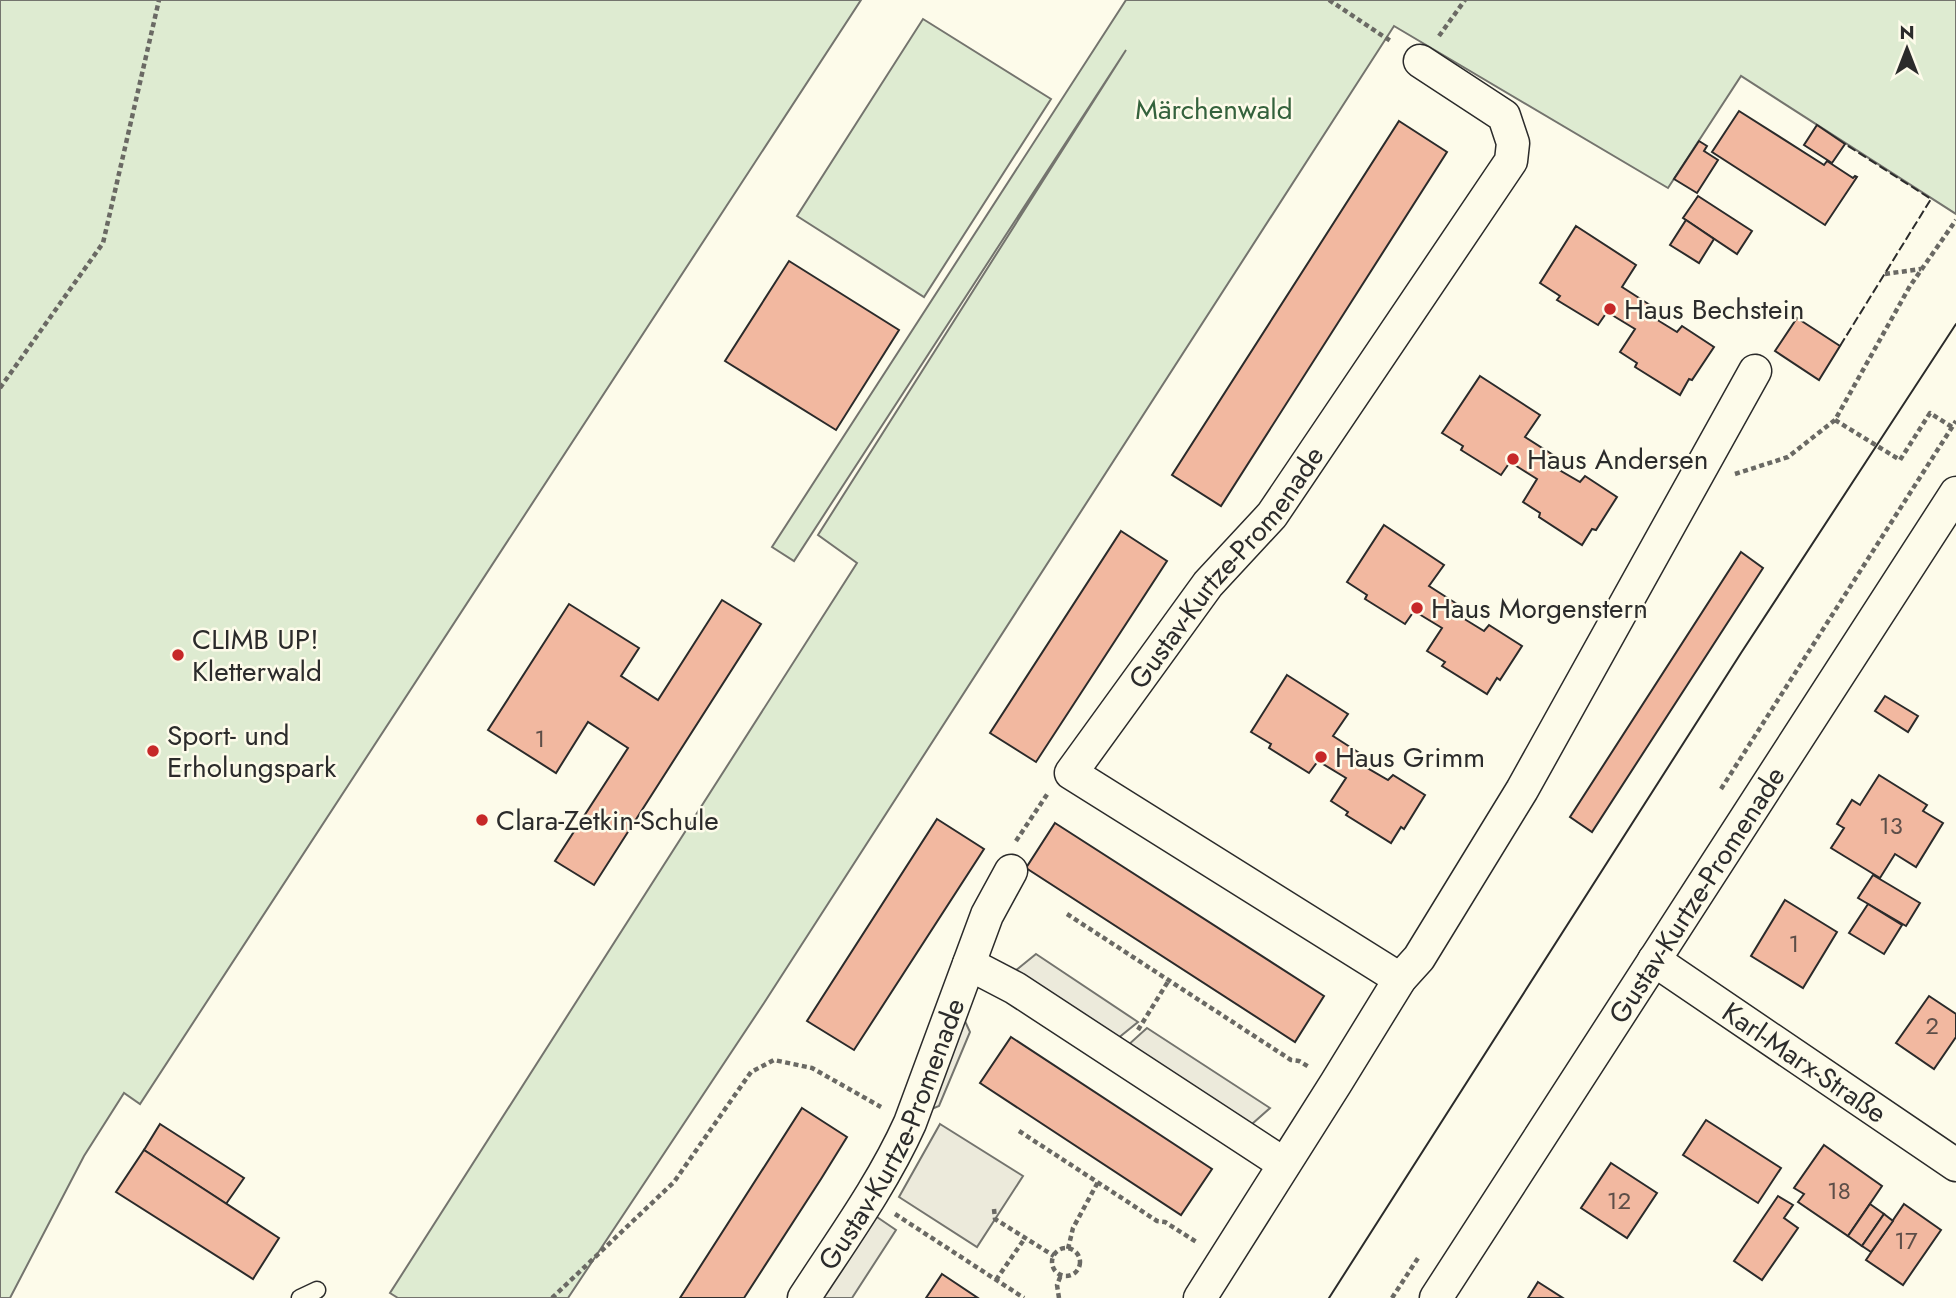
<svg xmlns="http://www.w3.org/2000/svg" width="1956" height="1298" font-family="Jost,sans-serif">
	<rect width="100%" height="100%" fill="#fdfbea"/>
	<g fill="#deebd1" stroke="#74746e" stroke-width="2">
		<polygon points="0,0 861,0 140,1104 124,1093 84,1156 10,1298 0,1298"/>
		<polygon points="1126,0 1956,0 1956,214 1741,76 1668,188 1394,26 764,1003 568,1298 398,1298 390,1293 857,563 818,535 1126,50 794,561 772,547"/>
		<polygon points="923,19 1051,99 924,297 797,216"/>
	</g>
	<g fill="#eceadb" stroke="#74746e" stroke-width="2">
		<polygon points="1036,954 1138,1022 1117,1039 1015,971"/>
		<polygon points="964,1019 970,1032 939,1106 927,1111"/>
		<polygon points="1147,1028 1270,1108 1252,1124 1127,1046"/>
		<polygon points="940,1124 1023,1176 977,1247 899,1197"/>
		<polygon points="874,1215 896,1230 852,1298 820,1298"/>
	</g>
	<g fill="#f2b8a0" stroke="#2b2b2b" stroke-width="2">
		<polygon points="1739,111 1824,165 1827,161 1853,178 1855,176 1857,177 1825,225 1712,152"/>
		<polygon points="1399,121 1447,152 1221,506 1172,475"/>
		<polygon points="1817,125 1845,144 1832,163 1804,145"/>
		<polygon points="1699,141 1707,146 1704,151 1718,160 1697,193 1674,179"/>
		<polygon points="1698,196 1752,231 1737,254 1683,218"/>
		<polygon points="1686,220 1714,239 1699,263 1670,245"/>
		<polygon points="1576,226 1636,265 1622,287 1650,305 1646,313 1677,332 1682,326 1714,347 1692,380 1689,379 1680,395 1635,367 1637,363 1620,352 1635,329 1607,312 1598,325 1557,300 1560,296 1540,283"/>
		<polygon points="789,261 899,330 836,430 725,361"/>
		<polygon points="1797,318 1840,346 1819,380 1775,351"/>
		<polygon points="1480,376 1540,415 1525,437 1553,455 1549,464 1580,482 1585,476 1617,497 1596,530 1592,529 1582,545 1539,517 1540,513 1523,502 1537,479 1510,462 1501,475 1461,450 1463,446 1442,433"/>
		<polygon points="1384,525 1444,565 1429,586 1457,604 1453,612 1484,631 1489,625 1522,646 1500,680 1497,678 1487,694 1442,666 1445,662 1427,651 1442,628 1414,611 1405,624 1365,599 1367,595 1347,582"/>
		<polygon points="1121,531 1167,561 1036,762 990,733"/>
		<polygon points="1741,552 1763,568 1592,832 1570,817"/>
		<polygon points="722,600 761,624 594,885 555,861 628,748 588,722 556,773 488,730 569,604 639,648 621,676 658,700"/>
		<polygon points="1287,675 1348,714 1333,736 1361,754 1357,762 1388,780 1393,775 1425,795 1404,829 1401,827 1391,843 1346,815 1348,812 1331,801 1346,778 1318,761 1309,773 1269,748 1271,744 1251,732"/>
		<polygon points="1885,696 1918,716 1908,732 1875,711"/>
		<polygon points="1879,775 1927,805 1923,811 1943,823 1916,867 1895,854 1880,878 1831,848 1844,828 1837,824 1852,800 1860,805"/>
		<polygon points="937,819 984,849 854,1050 807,1021"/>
		<polygon points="1055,823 1324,996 1295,1042 1026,868"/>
		<polygon points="1873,875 1920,903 1906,926 1858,898"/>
		<polygon points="1785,900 1837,932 1803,988 1751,956"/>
		<polygon points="1868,904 1902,925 1884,954 1849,933"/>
		<polygon points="1929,996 1956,1014 1956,1037 1934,1069 1896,1043"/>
		<polygon points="1011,1037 1212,1169 1181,1215 980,1083"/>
		<polygon points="802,1108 847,1137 821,1179 744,1298 680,1298"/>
		<polygon points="1706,1120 1781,1168 1758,1203 1683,1155"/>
		<polygon points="160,1124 244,1178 226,1204 144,1150"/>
		<polygon points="1824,1145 1882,1186 1848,1236 1798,1202 1804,1194 1794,1188"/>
		<polygon points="144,1150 279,1238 253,1279 116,1192"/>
		<polygon points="1611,1163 1657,1193 1627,1238 1581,1208"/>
		<polygon points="1778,1196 1793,1205 1784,1218 1798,1228 1762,1280 1734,1261"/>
		<polygon points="1870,1204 1884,1214 1862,1246 1848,1236"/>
		<polygon points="1904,1204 1941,1230 1903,1285 1866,1260"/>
		<polygon points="1884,1214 1893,1221 1871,1252 1862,1246"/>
		<polygon points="942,1274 978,1298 926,1298"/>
		<polygon points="1538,1282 1563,1298 1528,1298"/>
	</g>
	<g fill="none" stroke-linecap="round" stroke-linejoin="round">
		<g stroke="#2b2b2b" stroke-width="19">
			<polyline id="service" points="300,1298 317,1290"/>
		</g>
		<g stroke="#2b2b2b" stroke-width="35">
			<g id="minor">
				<path id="s1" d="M1654,960L1956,1165"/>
				<polyline points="969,964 1015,988 1284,1164"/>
				<path id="s2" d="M1400,979L1071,773L1208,584L1272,515L1511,161L1513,143L1504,116L1420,61"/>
				<path id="s3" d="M804,1298C841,1241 882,1185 910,1123L987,915L1011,871"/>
				<polyline points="1200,1298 1336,1083 1400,979 1419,958 1522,790 1755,371"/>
				<path id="s4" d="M1436,1298L1956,493"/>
			</g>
		</g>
		<g stroke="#6a6964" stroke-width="4.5" stroke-dasharray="5 3.5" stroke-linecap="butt">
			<polyline points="1329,0 1392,42"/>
			<polyline points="1439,36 1465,0"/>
			<polyline points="1885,274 1921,269"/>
			<polyline points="0,388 103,243 159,0"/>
			<polyline points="1835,420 1900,460 1930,413 1952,427"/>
			<polyline points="1735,474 1788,457 1835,420 1910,286 1956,220"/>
			<polyline points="1721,789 1956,421"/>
			<polyline points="1016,841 1048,793"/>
			<polyline points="1067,914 1291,1060 1299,1061 1309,1067"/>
			<polyline points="1138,1030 1169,980"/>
			<polyline points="1019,1131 1157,1221 1165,1222 1198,1243"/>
			<polyline points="994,1209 995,1219 1054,1256"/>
			<polyline points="895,1214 1024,1298"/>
			<circle cx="1066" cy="1262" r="14"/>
			<polyline points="1068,1249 1073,1228 1098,1182"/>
			<polyline points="996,1280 1025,1238"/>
			<polyline points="552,1298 674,1182 751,1072 774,1060 812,1068 881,1107"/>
			<polyline points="1059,1298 1057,1285 1061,1275"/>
			<polyline points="1392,1298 1418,1258"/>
		</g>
		<use href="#service" stroke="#fdfbea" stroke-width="16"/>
		<use href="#minor" stroke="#fdfbea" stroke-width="32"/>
		<polyline stroke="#2b2b2b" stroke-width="2" points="1329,1298 1741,653 1956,324"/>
		<polyline stroke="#2b2b2b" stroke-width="2" stroke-dasharray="9 3.5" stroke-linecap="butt" points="1840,346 1931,199 1845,144"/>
	</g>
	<g fill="#c62828" stroke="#fdfbea" stroke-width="2.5">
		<circle cx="1610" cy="309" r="7"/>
		<circle cx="1513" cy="459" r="7"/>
		<circle cx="1417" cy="608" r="7"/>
		<circle cx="178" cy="655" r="7"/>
		<circle cx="153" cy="751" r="7"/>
		<circle cx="1321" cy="757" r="7"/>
		<circle cx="482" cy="820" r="7"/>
	</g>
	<g text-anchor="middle" stroke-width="5" stroke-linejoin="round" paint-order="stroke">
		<g font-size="24" fill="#5d4e48">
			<text x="540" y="747">1</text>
			<text x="1891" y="834">13</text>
			<text x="1794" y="952">1</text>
			<text x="1932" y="1034">2</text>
			<text x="1839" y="1199">18</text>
			<text x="1619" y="1209">12</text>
			<text x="1906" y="1249">17</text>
		</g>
		<g font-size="28" fill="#34623c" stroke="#fdfbea">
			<text x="1214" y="119">Märchenwald</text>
		</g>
		<g font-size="28" fill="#2b2b2b" stroke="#fdfbea" text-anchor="start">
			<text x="1624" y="319">Haus Bechstein</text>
			<text x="1527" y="469">Haus Andersen</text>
			<text x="1431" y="618">Haus Morgenstern</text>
			<text x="192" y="649">CLIMB UP!<tspan x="192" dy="32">Kletterwald</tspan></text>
			<text x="167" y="745">Sport- und<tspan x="167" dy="32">Erholungspark</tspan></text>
			<text x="1335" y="767">Haus Grimm</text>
			<text x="496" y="830">Clara-Zetkin-Schule</text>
		</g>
		<g font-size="28" fill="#2b2b2b" stroke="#fdfbea">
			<text dy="10" stroke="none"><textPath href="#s2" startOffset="646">Gustav-Kurtze-Promenade</textPath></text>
			<text dy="10" stroke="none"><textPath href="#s4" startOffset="480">Gustav-Kurtze-Promenade</textPath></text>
			<text dy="10" stroke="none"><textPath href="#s1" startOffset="182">Karl-Marx-Straße</textPath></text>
			<text dy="10" stroke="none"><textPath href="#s3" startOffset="187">Gustav-Kurtze-Promenade</textPath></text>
		</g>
	</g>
	<g transform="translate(1907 49)" stroke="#fdfbea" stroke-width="5" paint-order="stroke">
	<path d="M0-5L12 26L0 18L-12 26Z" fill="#2b2b2b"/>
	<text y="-10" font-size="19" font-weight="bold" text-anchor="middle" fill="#2b2b2b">N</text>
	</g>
</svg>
